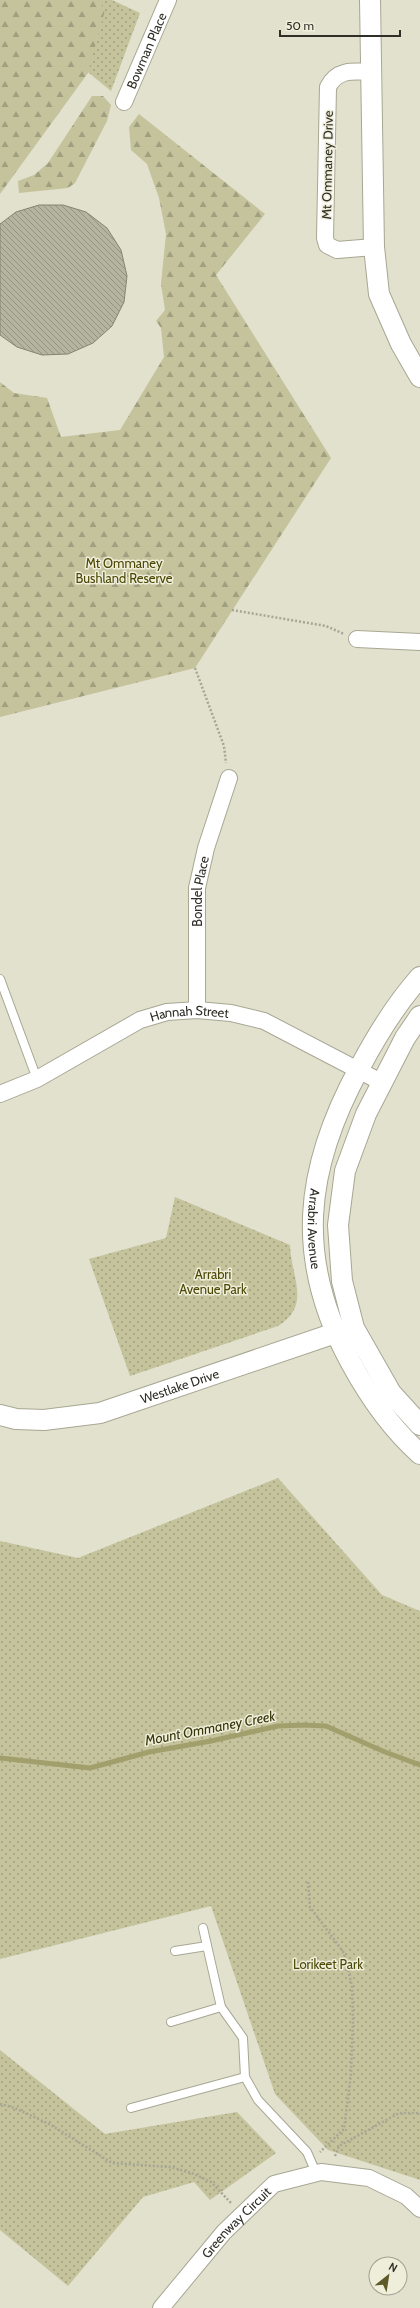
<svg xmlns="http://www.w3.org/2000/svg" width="420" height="2308" font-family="Cabin,sans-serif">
	<defs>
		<pattern id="green-dots" width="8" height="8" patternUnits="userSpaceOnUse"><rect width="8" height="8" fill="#c4c39c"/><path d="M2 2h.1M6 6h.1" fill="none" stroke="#a09f7f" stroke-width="1.8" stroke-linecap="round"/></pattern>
		<pattern id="forest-firs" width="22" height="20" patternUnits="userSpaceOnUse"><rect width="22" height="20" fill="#c4c39c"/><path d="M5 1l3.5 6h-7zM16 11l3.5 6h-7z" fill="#a09f7f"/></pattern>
		<pattern id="building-back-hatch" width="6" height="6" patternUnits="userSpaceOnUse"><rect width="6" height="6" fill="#b5b4a1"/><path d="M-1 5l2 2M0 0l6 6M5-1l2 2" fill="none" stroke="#949383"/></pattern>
	</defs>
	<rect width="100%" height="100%" fill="#e1e1cd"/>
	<g fill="url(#green-dots)">
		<polygon points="0,0 112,0 140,13 111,91"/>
		<path d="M175,1197L290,1245C291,1278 312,1305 278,1326L130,1376L89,1259L166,1238Z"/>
		<polygon points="278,1478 382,1595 420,1611 420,2180 328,2150 275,2094 211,1906 0,1959 0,1541 78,1558"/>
		<polygon points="0,2050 105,2134 237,2112 276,2153 210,2200 194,2182 143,2197 68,2286 0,2230"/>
	</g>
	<g fill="url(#forest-firs)">
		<polygon points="0,0 98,0 105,10 88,73 0,194"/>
		<polygon points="92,96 103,96 111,105 107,121 75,183 68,188 19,193 18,181 34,175 48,163"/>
		<polygon points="139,114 265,214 216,275 331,458 195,668 0,717 0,382 14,393 47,398 61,437 120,430 164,357 161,328 156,321 165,310 161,284 166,234 159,198 147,164 131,150 129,127"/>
	</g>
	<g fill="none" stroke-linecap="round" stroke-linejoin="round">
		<polyline stroke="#a19f6c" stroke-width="5" points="0,1758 90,1768 149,1752 211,1741 278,1726 304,1725 326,1726 385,1752 420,1765"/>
	</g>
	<polygon fill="url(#building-back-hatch)" stroke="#848472" points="39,205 63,205 86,212 107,228 121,250 127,276 124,302 112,326 93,343 68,354 42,355 17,347 0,335 0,224 16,212"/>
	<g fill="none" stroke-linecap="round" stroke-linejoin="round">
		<g stroke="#a8a794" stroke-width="10">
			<g id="service">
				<polyline points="0,979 37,1079"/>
				<polyline points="203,1928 221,2007"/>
				<polyline points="175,1951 207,1946"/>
				<polyline points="171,2022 221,2007 243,2038 245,2077"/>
				<polyline points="131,2108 245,2077 258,2100 307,2152 316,2173"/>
			</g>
		</g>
		<g stroke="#a8a794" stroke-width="18">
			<g id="minor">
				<path d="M371,72C353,71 337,69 328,87L325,238L327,245L337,250L374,247"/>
				<path id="s1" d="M124,102L168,0"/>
				<polyline points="357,639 420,642"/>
				<path id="s2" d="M197,1010V888L206,848L229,778"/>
				<path id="s3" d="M0,1094L37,1079L140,1020L167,1012L197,1010L231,1013L264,1021L381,1082"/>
				<path id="s4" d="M161,2308L224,2232L274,2184L321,2172L369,2178L406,2196L420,2209"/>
			</g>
		</g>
		<g stroke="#a8a794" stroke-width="22">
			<g id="tertiary">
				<polyline points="370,0 374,247 379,294 401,344 420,377"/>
				<path id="s5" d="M420,977C396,1004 377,1035 360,1067C304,1169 294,1259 351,1363C370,1398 391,1428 420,1454"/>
				<polyline points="420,1016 405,1038 366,1114 345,1171 338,1225 342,1281 354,1328 391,1393 420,1425"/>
				<path id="s6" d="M0,1415L16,1419L44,1420L100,1413L347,1329"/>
			</g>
		</g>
		<g stroke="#a6a696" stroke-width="2.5" stroke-dasharray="2 2" stroke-linecap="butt">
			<polyline points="232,610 326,626 344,634"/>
			<polyline points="195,668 224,746 226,763"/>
			<polyline points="308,1882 310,1907 344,1953 352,1986 353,2020 351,2074 344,2129 320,2152"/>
			<polyline points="0,2104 15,2108 51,2125 112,2163 171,2167 194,2174 211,2182 232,2204"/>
			<polyline points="335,2156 339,2146 399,2113 420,2113"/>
		</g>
		<use href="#service" stroke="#fff" stroke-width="8"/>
		<use href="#minor" stroke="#fff" stroke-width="16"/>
		<use href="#tertiary" stroke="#fff" stroke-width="20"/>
	</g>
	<g text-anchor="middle" stroke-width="3" stroke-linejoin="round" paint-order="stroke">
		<g font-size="13" fill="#2f2e27" stroke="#efeeda">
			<text dy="5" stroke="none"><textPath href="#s1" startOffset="56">Bowman Place</textPath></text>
			<text transform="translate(327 165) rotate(-89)" y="5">Mt Ommaney Drive</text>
			<text dy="5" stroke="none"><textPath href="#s2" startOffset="119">Bondel Place</textPath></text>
			<text dy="5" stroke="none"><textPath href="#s3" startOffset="209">Hannah Street</textPath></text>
			<text dy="5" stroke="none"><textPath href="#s5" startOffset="279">Arrabri Avenue</textPath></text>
			<text dy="5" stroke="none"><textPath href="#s6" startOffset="185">Westlake Drive</textPath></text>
			<text dy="5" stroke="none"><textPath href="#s4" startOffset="114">Greenway Circuit</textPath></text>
		</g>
		<g font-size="13" fill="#4b4705" stroke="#efeeda">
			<text x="124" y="568">Mt Ommaney<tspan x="124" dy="15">Bushland Reserve</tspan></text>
			<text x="213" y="1279">Arrabri<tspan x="213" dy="15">Avenue Park</tspan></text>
			<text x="328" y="1969">Lorikeet Park</text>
		</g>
		<g font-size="14" font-style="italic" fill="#37350a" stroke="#efeeda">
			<text transform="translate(210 1728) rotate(-11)" y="5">Mount Ommaney Creek</text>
		</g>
	</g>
	<g transform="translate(388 2276) rotate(30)"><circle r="19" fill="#efeeda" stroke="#a2a192"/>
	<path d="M0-3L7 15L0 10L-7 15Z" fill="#5d5a27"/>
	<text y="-6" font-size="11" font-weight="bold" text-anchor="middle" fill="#2f2e27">N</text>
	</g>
	<path d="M280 30v6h120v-6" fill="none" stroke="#2f2e27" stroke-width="2"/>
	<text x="286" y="30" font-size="12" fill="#2f2e27" stroke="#efeeda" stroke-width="3" paint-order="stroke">50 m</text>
</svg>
